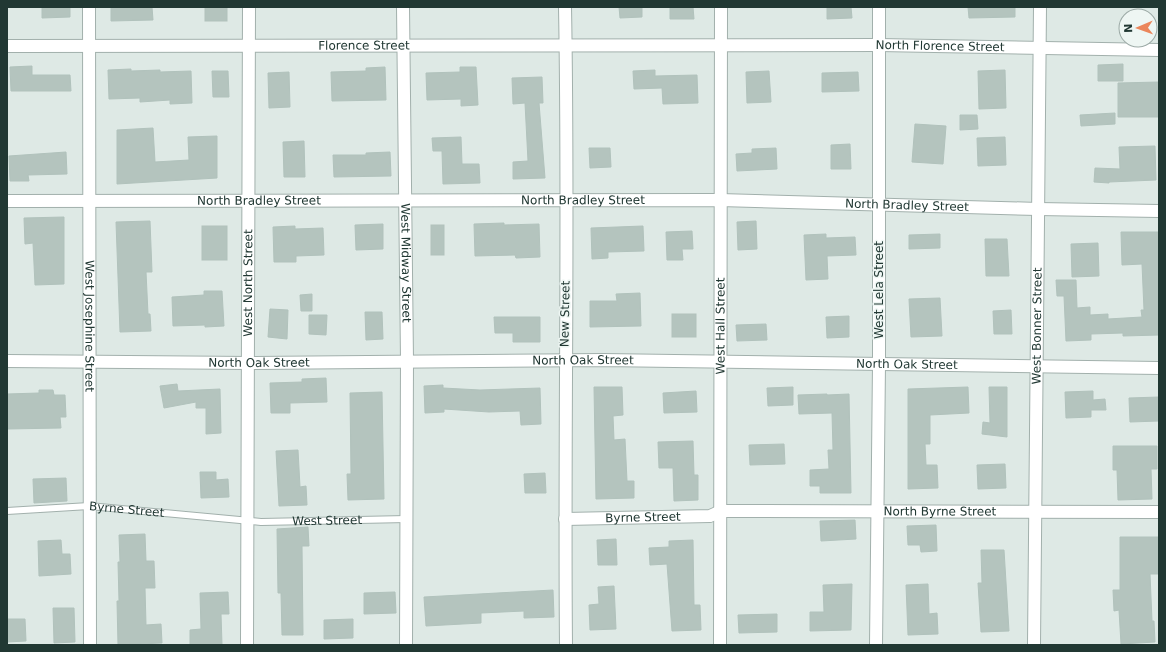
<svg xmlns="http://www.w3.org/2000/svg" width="1166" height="652" font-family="'DejaVu Sans',sans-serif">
	<rect width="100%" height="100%" fill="#dee9e5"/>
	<g fill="#b4c4be" stroke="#b1c2bc">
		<polygon points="42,7 70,7 70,17 42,18"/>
		<polygon points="111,7 152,7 153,20 111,21"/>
		<rect x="205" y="7" width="22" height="14"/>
		<polygon points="619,7 642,7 642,17 620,18"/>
		<polygon points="670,7 693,7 694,19 670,19"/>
		<polygon points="827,7 851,7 852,18 827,19"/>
		<polygon points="968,7 1015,7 1015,17 969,18"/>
		<polygon points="1123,64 1123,81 1098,81 1098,65"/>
		<polygon points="32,66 32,75 70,75 71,91 11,91 10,67"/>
		<polygon points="385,67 386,100 332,101 331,72 366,71 366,68"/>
		<polygon points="460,67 476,67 478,105 461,106 461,99 427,100 426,73 460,72"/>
		<polygon points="131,69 131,71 160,70 160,72 191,71 192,103 170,104 170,100 140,102 140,98 109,99 108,70"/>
		<polygon points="655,70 655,76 697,75 698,103 663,104 662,88 634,89 633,71"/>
		<polygon points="1005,70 1006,108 979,109 978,71"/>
		<polygon points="212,71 228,71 229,97 213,97"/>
		<polygon points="769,71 771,102 747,103 746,72"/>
		<polygon points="289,72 290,107 269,108 268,73"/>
		<polygon points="858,72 859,91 822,92 822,73"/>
		<polygon points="542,77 543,103 539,103 545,178 513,179 513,162 528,161 525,103 513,104 512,78"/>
		<polygon points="1159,82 1159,117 1118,117 1118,83"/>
		<polygon points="1115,113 1115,124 1081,126 1080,115"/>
		<polygon points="960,115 977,115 978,129 960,130"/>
		<polygon points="915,124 946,126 943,164 912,162"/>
		<polygon points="153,128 155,162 189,160 188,137 217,136 217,178 117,184 117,130"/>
		<polygon points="461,137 462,164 479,164 480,183 443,184 442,151 433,151 432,138"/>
		<polygon points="1005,137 1006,165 978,166 977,138"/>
		<polygon points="304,141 305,177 284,177 283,142"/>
		<polygon points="850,144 851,169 831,169 831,145"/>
		<polygon points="1155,146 1156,180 1109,182 1109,183 1094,182 1095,168 1120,169 1119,147"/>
		<polygon points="589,148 610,148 611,167 590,168"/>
		<polygon points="776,148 777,169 737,171 736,154 752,153 752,149"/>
		<polygon points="66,152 67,174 28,175 29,181 10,181 9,156"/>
		<polygon points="390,152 391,176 334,177 333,155 366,155 366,153"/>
		<polygon points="64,217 64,284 35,285 33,243 25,244 24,218"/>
		<polygon points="150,221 152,272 146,272 148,314 150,314 151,331 120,332 116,222"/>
		<polygon points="756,221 757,249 738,250 737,222"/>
		<polygon points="504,223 504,225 539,224 540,257 516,258 515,255 475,256 474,224"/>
		<polygon points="383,224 383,249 356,250 355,225"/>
		<rect x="431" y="225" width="13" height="30"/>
		<rect x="202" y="226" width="25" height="34"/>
		<polygon points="295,226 295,229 323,228 324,255 296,256 296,262 274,262 273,227"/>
		<polygon points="643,226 644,251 608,252 608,258 592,259 591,228"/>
		<polygon points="692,231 693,249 682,249 683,260 667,260 666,232"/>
		<polygon points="1121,232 1159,232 1159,335 1123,336 1123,333 1091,334 1091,340 1066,341 1064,296 1057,296 1056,280 1076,280 1077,308 1090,307 1090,315 1108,314 1108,319 1142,317 1141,310 1144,310 1142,264 1122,265"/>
		<polygon points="826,234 826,238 855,237 856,255 827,256 828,279 806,280 804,235"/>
		<polygon points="940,234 940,248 909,249 909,235"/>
		<polygon points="985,239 1007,239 1009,276 986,276"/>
		<polygon points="1098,243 1099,276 1072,277 1071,244"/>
		<polygon points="204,291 222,291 224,326 205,327 205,325 173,326 172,297 204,295"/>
		<polygon points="640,293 641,326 590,327 590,301 617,301 616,294"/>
		<polygon points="312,294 312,311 301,311 300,295"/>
		<polygon points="940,298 942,336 911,337 909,299"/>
		<polygon points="270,309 288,310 287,339 268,337"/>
		<polygon points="1011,310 1012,334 994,334 993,311"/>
		<polygon points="365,312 382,312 383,339 366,340"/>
		<rect x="672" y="314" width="24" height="23"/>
		<polygon points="309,315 327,315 326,335 309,334"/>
		<polygon points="849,316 849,337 827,338 826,317"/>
		<polygon points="494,317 540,317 540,342 513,342 513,333 495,333"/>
		<polygon points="766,324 767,340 737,341 736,325"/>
		<polygon points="326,378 327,402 290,403 290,413 271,413 270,383 302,382 302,379"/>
		<polygon points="177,384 178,391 220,389 221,433 206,434 206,408 196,408 196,402 164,408 160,386"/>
		<polygon points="443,385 443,388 480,390 540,388 541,424 521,425 520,411 489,412 444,409 444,412 425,413 424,386"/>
		<polygon points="594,387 622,387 623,415 613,416 614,440 625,439 627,481 634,481 634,498 596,499"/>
		<polygon points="793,387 793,405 768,406 767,388"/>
		<polygon points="968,387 969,413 930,415 930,444 925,444 926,465 937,465 938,488 908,489 908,389"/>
		<polygon points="989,387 1007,387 1007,437 982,434 983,422 990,423"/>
		<polygon points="39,390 53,390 54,395 65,395 66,417 60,417 61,428 7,429 7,394 39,393"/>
		<polygon points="696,391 697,412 664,413 663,393"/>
		<polygon points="1093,391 1093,400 1105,399 1106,410 1091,410 1091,417 1066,418 1065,392"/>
		<polygon points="382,392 384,499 348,500 347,474 351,474 350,393"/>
		<polygon points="827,394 827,395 849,394 851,493 820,493 820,486 810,486 810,470 829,469 828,450 833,450 832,413 799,414 798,395"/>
		<polygon points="1159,397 1159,421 1130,422 1129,398"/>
		<polygon points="693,441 694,475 698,475 698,500 674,501 673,468 659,468 658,442"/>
		<polygon points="784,444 785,464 750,465 749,445"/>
		<polygon points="1113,446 1157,446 1157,469 1151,469 1152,499 1118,500 1117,470 1113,470"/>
		<polygon points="298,450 300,487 306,486 307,505 279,506 276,451"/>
		<polygon points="1005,464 1006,488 978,489 977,465"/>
		<polygon points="200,472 216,472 216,480 228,479 229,497 201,498"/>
		<polygon points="545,473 546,493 525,493 524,474"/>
		<polygon points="66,478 67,501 34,503 33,479"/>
		<polygon points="855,520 856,539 821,541 820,521"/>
		<polygon points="936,525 937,551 921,552 920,545 908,545 907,526"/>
		<polygon points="308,527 309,546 302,546 303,635 282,635 281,593 278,593 277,529"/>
		<polygon points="145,534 146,561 154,561 155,588 145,588 146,625 161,624 162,643 118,645 117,601 119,601 118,562 120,562 119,535"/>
		<polygon points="1120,537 1159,537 1159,574 1150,574 1152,621 1154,621 1155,642 1121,644 1119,610 1114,611 1113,590 1120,590"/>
		<polygon points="616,539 617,565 598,565 597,540"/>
		<polygon points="61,540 62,554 70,554 71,574 39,576 38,541"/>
		<polygon points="693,540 694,605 700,605 701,630 672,631 667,564 650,565 649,548 669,547 669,541"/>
		<polygon points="981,550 1004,550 1009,631 981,632 978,583 982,583"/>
		<polygon points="852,584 851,630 810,631 810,612 824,612 823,585"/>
		<polygon points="928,584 929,614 937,613 938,634 908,635 906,585"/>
		<polygon points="614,586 616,629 590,630 589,605 599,604 598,587"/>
		<polygon points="553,590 554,617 524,618 524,611 481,613 481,623 426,626 424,597"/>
		<polygon points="228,592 229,614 221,614 222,645 190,645 190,630 201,629 200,593"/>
		<polygon points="395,592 396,613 364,614 364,593"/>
		<polygon points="53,608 74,608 75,642 54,643"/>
		<polygon points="777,614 777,632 739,633 738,615"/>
		<polygon points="7,619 25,619 26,641 7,642"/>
		<polygon points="353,619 353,638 324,639 324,620"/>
	</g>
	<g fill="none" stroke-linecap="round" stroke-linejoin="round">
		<g stroke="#a2b0ac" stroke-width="8">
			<g id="service">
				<path id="s1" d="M7,511L89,506L261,522L407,519"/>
			</g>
		</g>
		<g stroke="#a2b0ac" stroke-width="14">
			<g id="minor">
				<path id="s2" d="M89,7L90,645"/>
				<path id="s3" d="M403,7L407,360L406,645"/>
				<path d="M565,7C569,220 564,432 566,645"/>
				<path id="s4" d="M7,46L879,45L1159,50"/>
				<path id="s5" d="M7,201L720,200L1038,209L1159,211"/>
				<path id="s6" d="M7,361L249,363L603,360L1159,368"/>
				<path id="s7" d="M565,519L710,516L721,511L1159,512"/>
				<path id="s8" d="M247,645L249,7"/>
				<path id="s9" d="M720,645L721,7"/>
				<polyline points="876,645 879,364 879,7"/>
				<path id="s10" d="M1034,645L1040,7"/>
			</g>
		</g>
		<use href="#service" stroke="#fff" stroke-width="6"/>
		<use href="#minor" stroke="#fff" stroke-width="12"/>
	</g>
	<g text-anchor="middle" stroke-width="3" stroke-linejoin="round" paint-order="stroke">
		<g font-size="12" fill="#213833" stroke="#eef6f3">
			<text dy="4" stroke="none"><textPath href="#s4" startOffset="357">Florence Street</textPath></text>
			<text dy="4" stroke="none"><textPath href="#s4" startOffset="933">North Florence Street</textPath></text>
			<text dy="4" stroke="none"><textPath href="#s5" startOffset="252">North Bradley Street</textPath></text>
			<text dy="4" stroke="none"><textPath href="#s5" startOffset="576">North Bradley Street</textPath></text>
			<text dy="4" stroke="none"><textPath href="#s5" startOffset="900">North Bradley Street</textPath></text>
			<text dy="4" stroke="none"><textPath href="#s3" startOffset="256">West Midway Street</textPath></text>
			<text dy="4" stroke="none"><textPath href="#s8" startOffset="362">West North Street</textPath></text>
			<text transform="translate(879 290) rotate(-90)" y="4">West Lela Street</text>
			<text transform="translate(565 314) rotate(-89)" y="4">New Street</text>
			<text dy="4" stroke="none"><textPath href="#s2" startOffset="319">West Josephine Street</textPath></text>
			<text dy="4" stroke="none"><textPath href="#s9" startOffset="319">West Hall Street</textPath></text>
			<text dy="4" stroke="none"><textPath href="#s10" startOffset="319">West Bonner Street</textPath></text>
			<text dy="4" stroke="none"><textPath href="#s6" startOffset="576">North Oak Street</textPath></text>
			<text dy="4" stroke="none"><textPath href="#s6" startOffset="252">North Oak Street</textPath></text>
			<text dy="4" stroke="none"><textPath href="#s6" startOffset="900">North Oak Street</textPath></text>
			<text dy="4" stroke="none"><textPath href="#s1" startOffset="120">Byrne Street</textPath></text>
			<text dy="4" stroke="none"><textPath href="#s7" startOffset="376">North Byrne Street</textPath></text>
			<text dy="4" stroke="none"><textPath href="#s7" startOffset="78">Byrne Street</textPath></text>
			<text dy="4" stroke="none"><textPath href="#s1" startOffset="321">West Street</textPath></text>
		</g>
	</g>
	<rect width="1166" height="652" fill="none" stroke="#213833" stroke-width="16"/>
	<g transform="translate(1138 28) rotate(268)"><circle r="19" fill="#eef6f3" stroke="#9caaa6"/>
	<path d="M0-3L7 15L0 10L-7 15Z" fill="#eb865b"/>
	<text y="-6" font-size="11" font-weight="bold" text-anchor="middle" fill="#213833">N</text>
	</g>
</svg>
